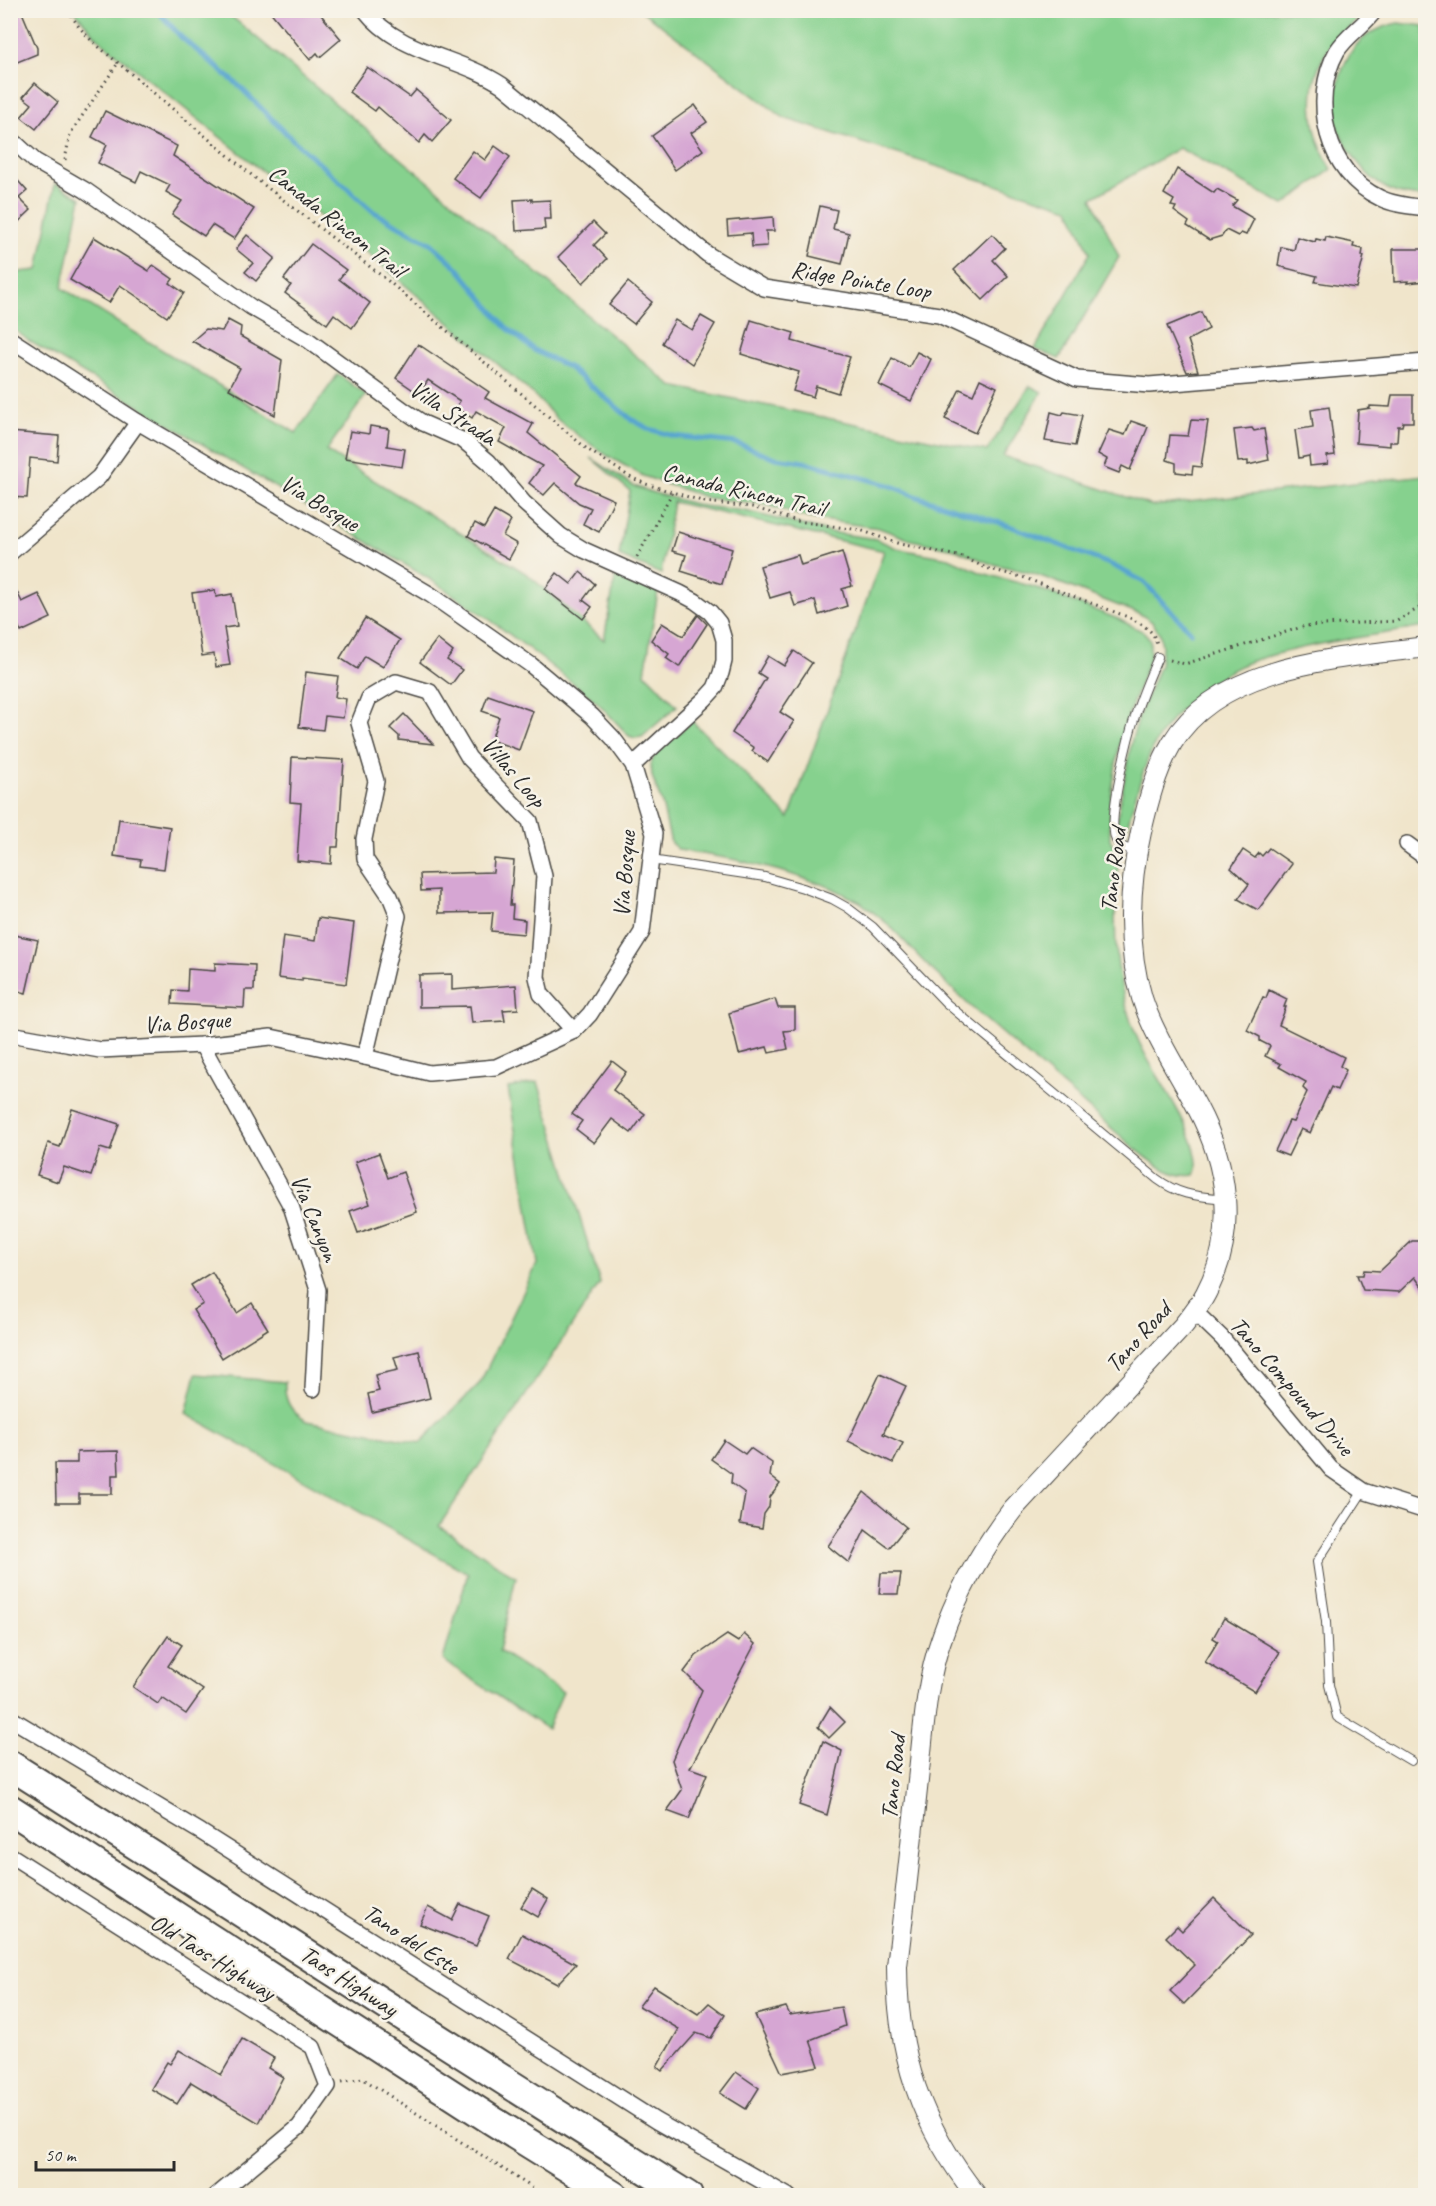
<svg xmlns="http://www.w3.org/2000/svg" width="1436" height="2206" font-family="Caveat,sans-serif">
	<rect width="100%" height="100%" fill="#f7f3e8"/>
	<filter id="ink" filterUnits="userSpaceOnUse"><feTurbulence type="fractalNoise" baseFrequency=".0167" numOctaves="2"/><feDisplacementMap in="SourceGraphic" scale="12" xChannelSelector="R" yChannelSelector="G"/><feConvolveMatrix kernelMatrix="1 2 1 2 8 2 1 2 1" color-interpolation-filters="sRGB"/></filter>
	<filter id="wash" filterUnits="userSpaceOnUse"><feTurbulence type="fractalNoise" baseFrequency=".008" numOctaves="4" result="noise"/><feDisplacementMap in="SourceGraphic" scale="24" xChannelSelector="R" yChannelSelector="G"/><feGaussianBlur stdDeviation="1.35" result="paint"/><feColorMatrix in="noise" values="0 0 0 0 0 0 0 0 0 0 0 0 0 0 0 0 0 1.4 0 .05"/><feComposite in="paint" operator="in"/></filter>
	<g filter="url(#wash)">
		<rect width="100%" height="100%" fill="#f0e5cb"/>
		<g fill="#86d18e" stroke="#587e5c" stroke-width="1.5">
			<path d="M75,11H225L672,386L987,451L1030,386L1042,392L1003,456L1153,506L1425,475V627C1369,636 1310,643 1255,660C1215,673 1168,714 1151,752C1139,780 1131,811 1124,840L1119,834L1117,819L1132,739L1140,713L1160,665L1162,647L1160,634L1152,622L1140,614L1070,587L1032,573L989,563L955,549L911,540L879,528L808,518L764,504L708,498L643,476L608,456L583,439L558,420L534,395L351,239L302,203L102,42L91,31Z"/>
			<path d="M642,11H1361C1357,24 1340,34 1331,46C1303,82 1309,133 1332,169L1284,205L1179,148L1092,198L1119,257L1059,359L1035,349L1090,253L1069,208L784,118Z"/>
			<path d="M1398,23L1425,26V197C1412,196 1398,195 1386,188C1373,182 1364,171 1356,160C1348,149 1340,137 1336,124C1333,111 1334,97 1338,84C1347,49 1362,31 1398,23Z"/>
			<polygon points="55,183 81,198 62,288 296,433 338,374 366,395 326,451 527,574 604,640 616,573 658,591 645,673 677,706 642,737 635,738 629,736 598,703 532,651 486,617 431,580 29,341 11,327 10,273 38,270"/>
			<path d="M591,458L634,486L654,493L703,506L745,511L829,532L876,539L899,549L949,558L982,573L1034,587L1118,619L1144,632L1150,639V657L1128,716L1119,746L1110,802V839L1115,848L1120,851C1111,921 1112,993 1146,1056C1159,1080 1208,1150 1195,1175C1170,1179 1151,1161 1132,1146L970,1006L922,960L889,925L860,902L830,887L784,872L737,860L679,850L671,843L662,804L652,776L651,764L655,754L692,721L789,818L884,551L673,502L661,574L619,556L630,491Z"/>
			<path d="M538,1082L600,1283L439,1526L516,1577L499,1651L563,1692L547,1729L443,1660L468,1573L186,1414L196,1374L285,1382C284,1400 290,1412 307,1421L420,1443L480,1383L537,1264L508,1088Z"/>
		</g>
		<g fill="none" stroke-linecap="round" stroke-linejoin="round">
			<polyline stroke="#57a4d0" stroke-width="5" points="157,10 181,37 236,83 292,139 374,212 432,244 457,267 505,326 534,350 568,367 631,419 649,429 674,436 736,443 776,458 805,462 892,486 918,497 1007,525 1112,565 1144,582 1191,632"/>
		</g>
		<g id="blocks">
			<g fill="#d6a6d3">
				<polygon points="10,10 21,10 37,48 37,54 10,65"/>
				<polygon points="269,10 317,10 341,39 320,57 317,53 310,60"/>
				<polygon points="367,67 410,97 416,90 451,120 432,142 425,135 419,143 378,107 375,111 349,92"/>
				<polygon points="35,83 58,102 36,129 21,117 32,104 23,97"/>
				<polygon points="695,105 707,122 691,133 703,150 675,170 652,136"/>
				<polygon points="105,111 177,146 173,156 254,209 234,239 212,225 204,236 172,215 182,201 166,192 170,185 141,171 136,182 98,163 107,145 92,137"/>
				<polygon points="495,146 510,157 481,198 453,178 473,151 485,160"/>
				<polygon points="1177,169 1214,193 1217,189 1237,200 1232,206 1254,219 1246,235 1241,233 1238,236 1226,230 1222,236 1209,240 1187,226 1189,222 1174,211 1176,207 1171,206 1174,200 1164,194"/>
				<polygon points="10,172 27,191 19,198 31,210 10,230"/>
				<polygon points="532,199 532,201 550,200 551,219 544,219 545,229 516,231 514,200"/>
				<polygon points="820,206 837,210 833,229 849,233 842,264 809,256"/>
				<polygon points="773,217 774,231 766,231 767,246 752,247 751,233 728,235 727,221"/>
				<polygon points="593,222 605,234 594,245 607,259 583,283 558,257"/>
				<polygon points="992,234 1005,248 993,260 1008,276 983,300 954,270"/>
				<polygon points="247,235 275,258 256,281 245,272 253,263 236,249"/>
				<polygon points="94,237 149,271 153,265 173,279 170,283 184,293 167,317 120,285 109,303 70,280"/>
				<polygon points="1297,237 1315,242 1316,239 1325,241 1326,237 1354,243 1353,247 1363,249 1362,256 1364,256 1356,288 1315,282 1317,276 1278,266 1281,247 1294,250"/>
				<polygon points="311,244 346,270 339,279 370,303 352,328 334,314 327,324 285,293 291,285 284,279"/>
				<polygon points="1393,249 1425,249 1425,281 1407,283 1408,281 1394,282"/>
				<polygon points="628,282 652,302 634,324 609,305"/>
				<polygon points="1201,312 1209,329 1188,340 1198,371 1187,372 1167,326"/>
				<polygon points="701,316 715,324 692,364 662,343 675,320 692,330"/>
				<polygon points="228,320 241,327 240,336 282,360 275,415 229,389 240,368 192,341 206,329 222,331"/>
				<polygon points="751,320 794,333 792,341 850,357 838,393 816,386 813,397 793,391 799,372 741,354"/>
				<polygon points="418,344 489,392 485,398 533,424 528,433 581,476 576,483 614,500 599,532 583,524 591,508 579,503 555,483 544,495 529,483 542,466 499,442 506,428 476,411 472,418 456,407 460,401 428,380 419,394 396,378"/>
				<polygon points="917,352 931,359 911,401 879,385 892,358 909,367"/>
				<polygon points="980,379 997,387 975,433 945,419 960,389 973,395"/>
				<polygon points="1392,395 1413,395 1413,422 1403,422 1402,426 1398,426 1397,442 1390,442 1390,446 1356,443 1358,410 1370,408 1370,406 1390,407"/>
				<polygon points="1329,407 1335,455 1327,456 1328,464 1310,466 1309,456 1299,458 1295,430 1313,427 1311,410"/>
				<polygon points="1051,412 1062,415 1064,412 1082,415 1075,446 1045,441"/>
				<polygon points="1191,420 1208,421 1201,467 1193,466 1192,474 1176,472 1176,463 1167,460 1170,435 1188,436"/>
				<polygon points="1131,421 1148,427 1130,470 1122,466 1119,473 1104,467 1107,459 1098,454 1109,430 1125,435"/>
				<polygon points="370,426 389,429 387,446 405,449 402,467 345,458 350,431 369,434"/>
				<polygon points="1252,428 1254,431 1264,429 1269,460 1248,465 1248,461 1238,462 1234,430"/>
				<polygon points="10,432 59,436 57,461 30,458 27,498 10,497"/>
				<polygon points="494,511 511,521 503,536 517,544 509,559 468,536 475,523 484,528"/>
				<polygon points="678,532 732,549 722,584 681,571 686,555 672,551"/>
				<polygon points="842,552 852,586 842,589 847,606 819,615 815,600 795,606 790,592 770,598 760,566 798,555 801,565"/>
				<polygon points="580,572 595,584 583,600 592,607 583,619 545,589 557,573 571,584"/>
				<polygon points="10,578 22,602 39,594 51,618 21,632 18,625 10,628"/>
				<polygon points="215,590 216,597 232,594 237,626 224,628 230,665 216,667 214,654 202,656 192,593"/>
				<polygon points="698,615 707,624 679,667 666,658 669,654 651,640 662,623 683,636"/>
				<polygon points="365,618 400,640 383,667 365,656 357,669 340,658"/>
				<polygon points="437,639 453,652 447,660 462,670 451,685 420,662"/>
				<polygon points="794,651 812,663 780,712 794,721 768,762 752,751 754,748 732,733 766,678 758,673 768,656 784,666"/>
				<polygon points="306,672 338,676 335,697 346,699 343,718 325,716 323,730 299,727"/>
				<polygon points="488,695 533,711 519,750 491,740 499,717 482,711"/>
				<polygon points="404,714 433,744 399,740 399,736 390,728"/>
				<polygon points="292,757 344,760 338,847 332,847 331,864 297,861 301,803 290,802"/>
				<polygon points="119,819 170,827 164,869 140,866 141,860 114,856"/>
				<polygon points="1269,848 1292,864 1258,910 1238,899 1249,884 1231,868 1243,850 1255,858 1259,853 1262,856"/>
				<polygon points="494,859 514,861 510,905 513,905 512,918 525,920 524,934 491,931 493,912 439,913 439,890 421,891 420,874 493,872"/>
				<polygon points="318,918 354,923 346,984 302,978 302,981 278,978 283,936 315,941"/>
				<polygon points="10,934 38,940 26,993 10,989"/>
				<polygon points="215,963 255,965 254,990 245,990 244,1008 172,1004 173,990 187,991 188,969 215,971"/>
				<polygon points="452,974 452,990 516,985 518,1009 503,1010 505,1021 472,1023 470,1006 419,1007 419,975"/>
				<polygon points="1269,990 1287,999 1284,1007 1286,1007 1279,1025 1344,1057 1340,1066 1346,1070 1337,1090 1331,1087 1310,1133 1301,1129 1288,1156 1275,1151 1289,1121 1293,1122 1307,1092 1303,1088 1306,1082 1279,1067 1281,1064 1265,1056 1270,1046 1260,1041 1260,1037 1247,1030 1263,997 1266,998"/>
				<polygon points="775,999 778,1008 795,1008 795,1030 784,1031 788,1049 769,1053 767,1047 739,1054 729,1013"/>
				<polygon points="612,1061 626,1072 613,1090 645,1114 631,1133 612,1119 594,1143 576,1129 582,1121 572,1114"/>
				<polygon points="72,1109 119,1124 110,1151 100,1148 91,1176 64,1167 58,1182 37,1175 48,1143 60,1147"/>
				<polygon points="379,1153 388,1178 403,1172 417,1212 358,1233 350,1211 370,1204 355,1162"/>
				<polygon points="1412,1241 1425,1241 1425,1291 1415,1277 1399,1292 1363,1290 1357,1275 1363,1275 1364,1270 1380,1271"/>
				<polygon points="212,1272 237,1313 252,1303 268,1329 222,1358 193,1310 203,1304 191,1285"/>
				<polygon points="419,1351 430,1398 372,1412 368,1394 379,1391 375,1375 398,1370 394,1357"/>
				<polygon points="880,1374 906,1386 883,1434 903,1443 893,1463 848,1441"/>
				<polygon points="724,1440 745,1454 750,1448 772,1463 770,1476 780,1484 770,1497 769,1507 764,1514 762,1528 740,1524 745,1493 731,1483 732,1474 711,1459"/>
				<polygon points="118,1451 119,1475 112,1475 112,1494 79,1494 79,1503 56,1503 55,1463 77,1463 77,1452"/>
				<polygon points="864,1492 906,1527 889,1548 865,1530 849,1563 828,1546"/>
				<polygon points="881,1573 901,1573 898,1594 879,1594"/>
				<polygon points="1224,1618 1280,1652 1255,1692 1205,1662 1218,1641 1213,1638"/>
				<polygon points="744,1634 755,1644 690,1768 707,1774 689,1819 667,1811 682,1790 672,1760 702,1690 684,1672 696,1656 727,1635 738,1642"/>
				<polygon points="168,1636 182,1645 168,1666 203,1690 186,1714 162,1698 158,1704 133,1687"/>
				<polygon points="830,1707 845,1722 829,1738 818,1727"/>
				<polygon points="823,1741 842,1751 827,1815 799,1805"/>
				<polygon points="532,1889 548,1899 538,1917 521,1907"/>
				<polygon points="1214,1898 1251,1935 1184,2004 1170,1991 1195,1965 1166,1937 1177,1926 1182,1931"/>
				<polygon points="460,1904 489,1916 476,1946 420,1924 428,1907 452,1920"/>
				<polygon points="522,1934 576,1964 557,1984 509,1959"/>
				<polygon points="654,1986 698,2014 709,2003 725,2015 711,2038 696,2033 662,2071 657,2067 679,2029 639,2006"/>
				<polygon points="786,2007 790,2015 841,2007 845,2026 810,2040 819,2066 782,2073 755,2015"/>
				<polygon points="242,2039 274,2058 268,2068 283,2077 259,2123 191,2082 177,2104 151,2089 167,2062 170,2064 179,2050 221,2075"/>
				<polygon points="736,2072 759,2088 746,2109 720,2093"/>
			</g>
		</g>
	</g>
	<g filter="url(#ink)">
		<use href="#blocks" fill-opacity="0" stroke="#494743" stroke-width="1.5"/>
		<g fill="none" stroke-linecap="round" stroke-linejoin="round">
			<g stroke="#494743" stroke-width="10">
				<g id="service">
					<path d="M1135,851C1128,849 1120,847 1116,840C1106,822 1129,734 1136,713C1142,694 1150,676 1158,657"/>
					<path d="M651,860L765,877L803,888L832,899L848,908L873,927L946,1003L1157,1179C1180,1196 1198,1196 1225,1199"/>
					<polyline points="1363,1491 1317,1562 1326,1622 1329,1685 1337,1717 1411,1761"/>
				</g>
			</g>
			<g stroke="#494743" stroke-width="18">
				<g id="minor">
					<path d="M365,10C399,54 458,56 502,85L707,254L764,288L939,315L1077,379L1149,385L1426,362"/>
					<path d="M1375,10C1364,26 1347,35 1337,51C1309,101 1327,174 1380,198C1394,205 1411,206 1426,208"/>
					<polyline points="10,138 35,161 85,190 251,307 308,340 405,411 423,423 464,441 489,462 524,503 561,536 584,550 680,593 695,601 710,612 719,623 724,640 724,661 721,673 715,688 705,699 633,765"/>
					<polyline points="10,339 138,422 431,595 531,665 592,716 613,738 633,765 654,834 642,932 590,1014 574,1031 496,1067 429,1073 365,1057 271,1037 202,1045 100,1050 10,1034"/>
					<polyline points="10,553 99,477 138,422"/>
					<polyline points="1407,844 1426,858"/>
					<polyline points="202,1045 291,1206 318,1290 313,1389"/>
					<polyline points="365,1057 398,916 390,896 365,859 364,839 376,781 359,723 369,698 396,682 430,692 469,758 530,821 544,876 537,977 541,994 574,1031"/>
					<polyline points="1194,1311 1222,1338 1331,1469 1363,1491 1426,1511"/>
					<polyline points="10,1718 201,1832 656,2121 788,2196"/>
					<polyline points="10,1855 313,2047 328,2086 299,2127 216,2196"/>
				</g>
			</g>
			<g stroke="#494743" stroke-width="22">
				<path id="tertiary" d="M977,2196C921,2126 897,2055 897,1966C905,1901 912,1836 919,1771C924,1727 926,1682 941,1640C957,1592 982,1549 1013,1509L1183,1326C1191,1316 1200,1305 1206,1293C1238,1232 1228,1165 1197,1107C1178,1071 1154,1036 1142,998C1126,946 1129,884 1141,832C1148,802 1156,770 1172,743C1221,663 1342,658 1426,647"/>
			</g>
			<g stroke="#494743" stroke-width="32">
				<g id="motorway">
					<path d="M10,1765C237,1908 460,2055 688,2196"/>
					<polyline points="10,1809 493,2121 614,2196"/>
				</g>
			</g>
			<g stroke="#494743" stroke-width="3" stroke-dasharray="1.5 4.5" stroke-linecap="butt">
				<path d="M68,10L79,27L92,41L255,178L387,280L587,449L630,477L646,484L705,502L752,507L797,521L860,530L900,544L963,557L986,568L1025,578L1128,617C1141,624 1154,629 1157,645"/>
				<polyline points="65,160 70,134 118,63"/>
				<polyline points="637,557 672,493"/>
				<polyline points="1170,660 1185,664 1305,626 1397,621 1426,604"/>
				<polyline points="342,2082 362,2078 545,2196"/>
			</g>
			<use href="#service" stroke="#fff" stroke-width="8"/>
			<use href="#minor" stroke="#fff" stroke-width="15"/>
			<use href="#tertiary" stroke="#fff" stroke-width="20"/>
			<use href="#motorway" stroke="#fff" stroke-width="28"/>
		</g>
	</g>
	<g text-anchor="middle" stroke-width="5" stroke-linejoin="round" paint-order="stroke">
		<g font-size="24" fill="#2b2b2b" stroke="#f7f3e8">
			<text transform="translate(337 221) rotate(38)" y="8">Canada Rincon Trail</text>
			<text transform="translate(861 280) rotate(9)" y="8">Ridge Pointe Loop</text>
			<text transform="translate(453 413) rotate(33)" y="8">Villa Strada</text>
			<text transform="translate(744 490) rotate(13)" y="8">Canada Rincon Trail</text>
			<text transform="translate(320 503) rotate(31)" y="8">Via Bosque</text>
			<text transform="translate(514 772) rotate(49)" y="8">Villas Loop</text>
			<text transform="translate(1113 870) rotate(-83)" y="8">Tano Road</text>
			<text transform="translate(624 874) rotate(-86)" y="8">Via Bosque</text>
			<text transform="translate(187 1022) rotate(-4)" y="8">Via Bosque</text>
			<text transform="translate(315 1218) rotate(68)" y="8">Via Canyon</text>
			<text transform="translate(1138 1337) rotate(-48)" y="8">Tano Road</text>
			<text transform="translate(1292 1386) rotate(49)" y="8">Tano Compound Drive</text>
			<text transform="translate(893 1777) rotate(-84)" y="8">Tano Road</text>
			<text transform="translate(411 1939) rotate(33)" y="8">Tano del Este</text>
			<text transform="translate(213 1957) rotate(32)" y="8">Old Taos Highway</text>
			<text transform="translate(349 1981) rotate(33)" y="8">Taos Highway</text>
		</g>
	</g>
	<rect width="1436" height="2206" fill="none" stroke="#f7f3e8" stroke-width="36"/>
	<path d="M36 2161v9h138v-9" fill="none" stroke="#2b2b2b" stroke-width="3"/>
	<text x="45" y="2161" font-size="18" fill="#2b2b2b" stroke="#f7f3e8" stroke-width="4.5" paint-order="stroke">50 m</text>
</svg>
